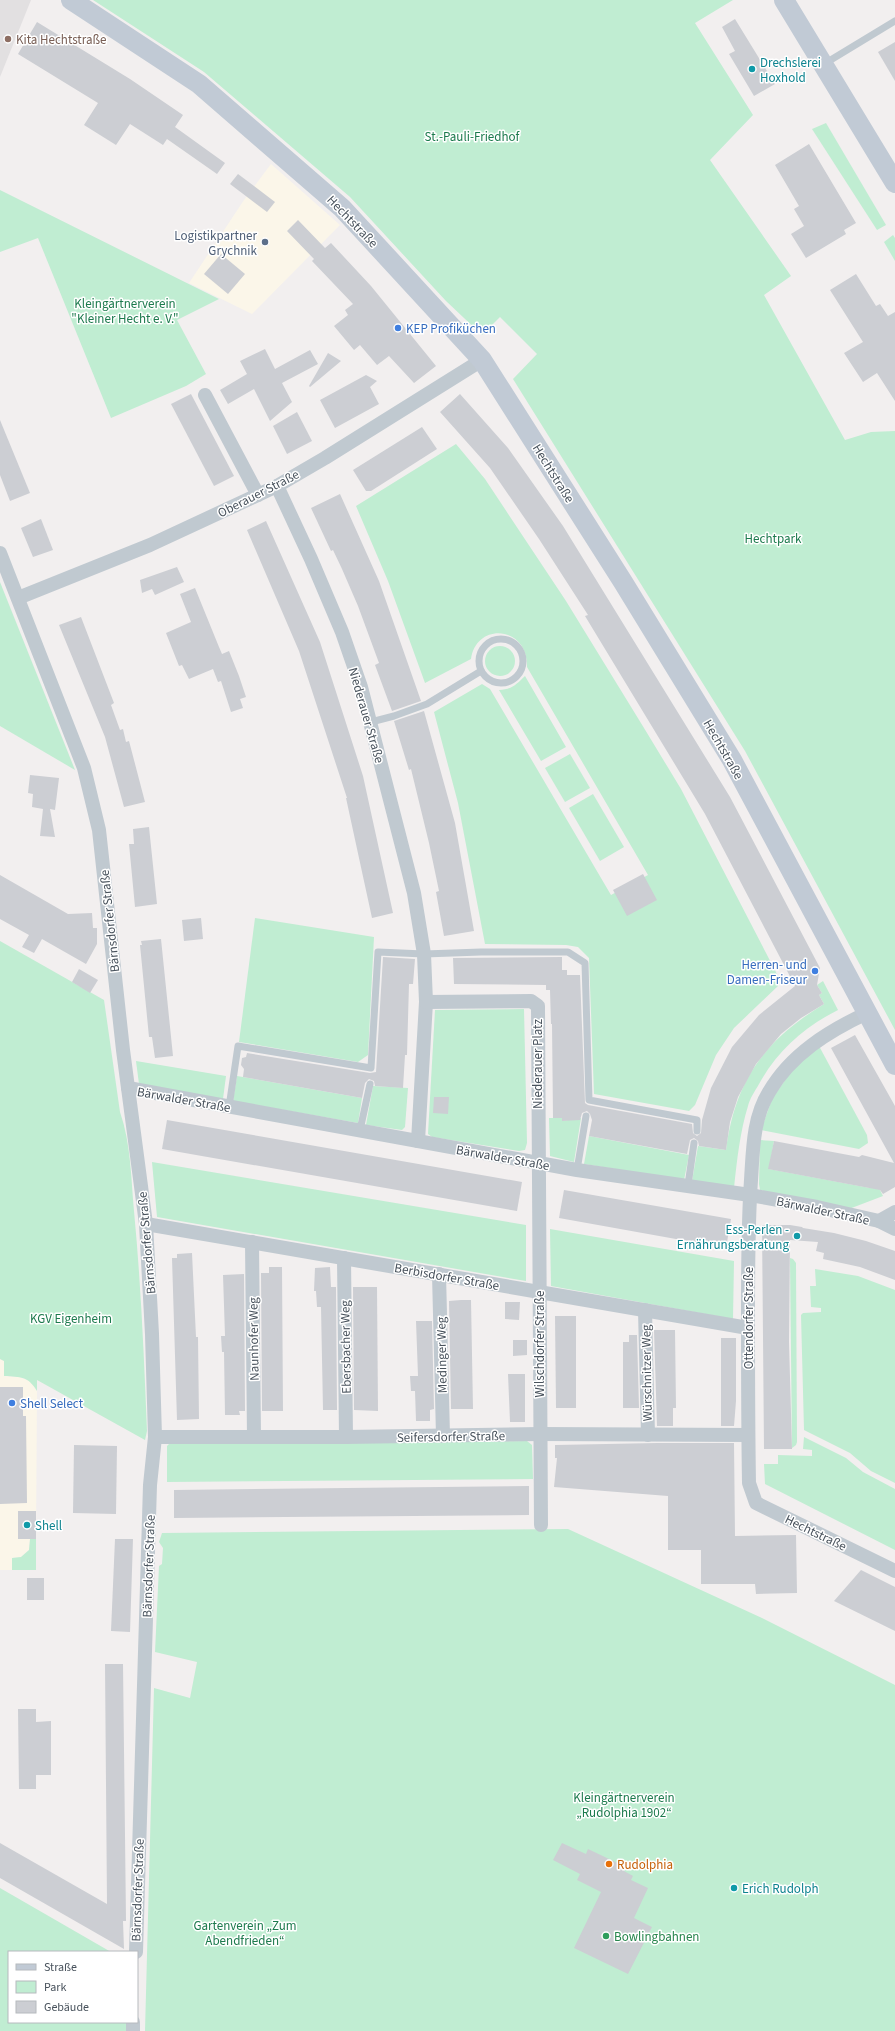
<svg xmlns="http://www.w3.org/2000/svg" width="895" height="2031" font-family="'Source Sans 3',sans-serif">
	<rect width="100%" height="100%" fill="#f2efef"/>
	<g fill="#fbf6e9">
		<polygon points="271,164 340,225 252,314 189,283 244,200"/>
		<polygon points="0,1359 4,1361 4,1376 19,1377 30,1381 37,1391 36,1539 30,1539 29,1550 21,1557 12,1558 12,1570 0,1570"/>
	</g>
	<polygon fill="#e2e0e1" points="0,0 31,0 0,77"/>
	<g fill="#c0edd2">
		<polygon points="93,0 733,0 695,23 753,115 710,160 791,276 764,295 845,440 871,432 895,431 895,1030 745,751 513,379 537,354 500,317 482,335 446,301 350,197 204,72"/>
		<polygon points="826,123 886,225 877,230 812,129"/>
		<polygon points="0,190 219,299 177,320 206,374 186,386 111,418 38,238 0,252"/>
		<polygon points="893,235 895,238 895,261 884,242"/>
		<path d="M456,444L485,479L566,601L644,728L681,789L779,978L778,986L734,1028L716,1055L695,1105L689,1111L594,1094L589,958L578,947L566,945L485,944L458,803L434,712L482,684L490,689L611,895L648,875L527,667C528,625 476,622 471,659L425,683L388,581L356,506Z"/>
		<polygon points="0,582 75,770 0,726"/>
		<circle cx="500" cy="661" r="15"/>
		<path d="M525,676L566,747L541,761L499,690C511,690 517,684 525,676Z"/>
		<polygon points="570,754 590,788 565,802 545,768"/>
		<polygon points="593,794 624,847 600,861 569,808"/>
		<polygon points="255,918 374,937 368,1055 358,1062 239,1042"/>
		<path d="M0,941L104,1000L120,1112C131,1144 131,1178 134,1211C141,1284 144,1358 147,1431L145,1440L37,1380V1391C28,1376 21,1377 4,1376V1361L0,1359Z"/>
		<path d="M823,981L838,1010C804,1027 778,1050 759,1084C755,1091 750,1098 748,1106C740,1132 737,1160 734,1188L692,1181L698,1146L726,1150C735,1080 765,1040 824,1004L819,995L822,993L817,985Z"/>
		<polygon points="524,1009 527,1143 525,1150 519,1151 432,1137 428,1134 435,1010"/>
		<polygon points="819,1046 867,1135 868,1143 859,1149 761,1130 772,1099 792,1070"/>
		<polygon points="136,1061 226,1076 223,1099 139,1084"/>
		<polygon points="237,1076 362,1098 358,1123 233,1101"/>
		<polygon points="373,1086 408,1088 405,1127 402,1130 366,1125"/>
		<polygon points="549,1118 562,1118 562,1121 581,1118 574,1162 550,1156"/>
		<polygon points="589,1136 689,1155 684,1180 584,1164"/>
		<polygon points="760,1140 774,1141 769,1169 870,1188 877,1184 883,1196 849,1209 760,1190 759,1184"/>
		<polygon points="152,1162 526,1225 526,1281 157,1217"/>
		<polygon points="550,1229 734,1261 733,1319 551,1286"/>
		<polygon points="790,1258 793,1259 796,1263 797,1442 796,1445 792,1448"/>
		<polygon points="815,1269 858,1276 895,1290 895,1483 871,1471 850,1453 804,1430 801,1315 803,1313 821,1312 821,1308 811,1307 810,1286 816,1286"/>
		<polygon points="804,1437 846,1458 863,1472 895,1489 895,1550 765,1484 764,1464 778,1464 778,1455 812,1456 812,1450 803,1449"/>
		<polygon points="527,1441 532,1445 533,1479 167,1482 167,1446 169,1444"/>
		<polygon points="568,1529 762,1618 895,1685 895,2031 145,2031 154,1688 190,1698 197,1662 155,1652 159,1566 162,1564 163,1548 159,1542 162,1533"/>
		<polygon points="30,1539 36,1539 36,1570 12,1570 12,1558 21,1557 29,1550"/>
		<polygon points="0,1888 111,1952 9,1952 9,2022 126,2022 126,2031 0,2031"/>
	</g>
	<g fill="#ccced3">
		<polygon points="735,19 775,84 754,96 729,54 735,51 722,27"/>
		<polygon points="37,22 130,79 183,115 175,127 225,163 217,174 167,139 163,145 130,124 116,145 84,125 98,103 18,54"/>
		<polygon points="895,42 895,81 878,52"/>
		<polygon points="809,144 856,223 844,230 846,234 806,258 791,234 804,226 794,209 799,206 775,165"/>
		<polygon points="238,174 275,202 267,212 230,184"/>
		<polygon points="298,220 325,248 331,243 371,286 436,366 414,383 389,356 377,365 360,345 354,350 334,326 348,315 345,310 353,304 312,261 314,259 287,231"/>
		<polygon points="221,254 245,274 228,294 204,274"/>
		<polygon points="856,274 876,306 880,304 888,316 895,312 895,401 877,373 863,382 844,353 863,342 830,290"/>
		<polygon points="265,349 275,369 310,350 318,364 282,383 292,402 270,421 254,389 228,404 220,390 247,374 240,361"/>
		<polygon points="328,353 341,361 310,387 309,386"/>
		<polygon points="366,375 377,381 370,387 379,404 335,428 320,400"/>
		<polygon points="191,394 234,476 214,486 171,404"/>
		<polygon points="460,394 508,448 563,526 730,797 820,968 817,985 822,993 819,995 824,1004 801,1018 781,1034 756,1064 738,1097 730,1122 726,1150 699,1146 698,1141 694,1138 690,1140 687,1154 589,1136 592,1120 590,1114 587,1111 582,1113 580,1120 562,1121 562,1118 553,1118 552,1024 551,1024 550,990 546,990 546,985 454,984 453,958 562,957 562,970 567,970 567,975 580,975 585,1103 588,1105 692,1124 693,1133 697,1136 701,1133 702,1120 711,1088 732,1047 759,1015 795,986 705,814 585,616 588,615 539,539 490,468 440,412"/>
		<polygon points="297,412 312,441 287,454 273,426"/>
		<polygon points="0,420 30,493 10,501 0,475"/>
		<polygon points="422,427 437,449 371,491 366,491 353,470"/>
		<polygon points="340,494 379,581 421,701 392,711 375,665 379,663 358,606 342,569 333,550 331,551 311,508"/>
		<polygon points="41,519 53,550 33,557 21,528"/>
		<polygon points="266,521 320,642 363,776 393,913 372,918 346,798 347,798 299,651 247,530"/>
		<polygon points="177,567 184,582 155,595 152,589 142,593 140,580"/>
		<polygon points="195,588 219,647 222,654 229,651 239,676 246,697 240,699 243,708 231,712 221,681 218,682 213,669 189,679 182,665 179,666 166,633 191,622 180,594"/>
		<polygon points="81,617 114,703 111,705 120,730 123,729 126,742 129,741 145,802 124,807 105,737 59,625"/>
		<polygon points="424,711 455,823 474,931 444,936 436,892 439,891 429,843 411,769 409,770 394,721"/>
		<polygon points="30,775 59,778 55,810 50,809 55,837 40,836 43,809 32,807 33,794 28,793"/>
		<polygon points="149,827 157,904 135,907 129,844 134,844 133,829"/>
		<polygon points="643,874 657,900 627,916 613,890"/>
		<polygon points="0,875 68,914 92,913 93,928 97,928 97,944 86,964 42,939 34,953 22,947 29,935 0,919"/>
		<polygon points="201,918 203,939 184,941 182,920"/>
		<polygon points="161,939 173,1056 155,1058 152,1037 149,1037 140,945 142,945 141,941"/>
		<polygon points="383,957 415,959 413,984 409,984 407,1055 405,1055 403,1088 375,1086 374,1081 369,1079 365,1083 362,1098 243,1077 244,1069 241,1065 242,1058 246,1057 247,1053 370,1073 376,1072"/>
		<polygon points="79,969 98,980 90,993 72,982"/>
		<polygon points="855,1035 895,1106 895,1187 883,1194 880,1190 768,1169 774,1141 859,1157 862,1155 894,1163 831,1048"/>
		<polygon points="434,1097 449,1097 448,1114 433,1113"/>
		<polygon points="167,1120 522,1182 517,1211 162,1149"/>
		<polygon points="564,1190 731,1219 726,1248 559,1218"/>
		<polygon points="762,1225 790,1225 802,1227 803,1228 834,1233 866,1241 895,1251 895,1280 860,1267 823,1259 824,1253 816,1251 818,1242 790,1240 789,1342 792,1449 764,1449"/>
		<polygon points="192,1253 196,1337 198,1337 199,1419 177,1420 172,1258 177,1258 177,1254"/>
		<polygon points="269,1267 282,1267 283,1411 262,1411 261,1273 269,1273"/>
		<polygon points="330,1267 331,1287 336,1287 337,1410 323,1410 321,1307 317,1307 316,1291 314,1291 315,1268"/>
		<polygon points="244,1274 245,1411 239,1411 240,1415 225,1415 224,1352 222,1352 221,1336 225,1336 223,1275"/>
		<polygon points="353,1287 377,1287 378,1411 354,1410"/>
		<polygon points="461,1300 471,1300 473,1409 451,1409 449,1301"/>
		<polygon points="505,1302 520,1302 519,1320 505,1319"/>
		<polygon points="555,1316 576,1316 576,1408 556,1408"/>
		<polygon points="416,1321 432,1321 434,1409 430,1410 430,1421 416,1421 415,1391 411,1391 410,1376 418,1376"/>
		<polygon points="654,1330 675,1330 676,1408 673,1408 673,1426 657,1426"/>
		<polygon points="629,1335 637,1335 639,1408 623,1408 623,1342 629,1342"/>
		<polygon points="721,1338 736,1338 736,1401 734,1426 721,1426"/>
		<polygon points="513,1340 527,1340 527,1355 513,1356"/>
		<polygon points="508,1374 525,1374 525,1422 510,1422"/>
		<polygon points="0,1387 23,1387 23,1416 26,1416 27,1503 0,1504"/>
		<polygon points="657,1443 734,1443 735,1536 796,1535 797,1593 756,1594 755,1584 701,1584 701,1550 668,1550 668,1496 554,1487 557,1458 555,1458 555,1445"/>
		<polygon points="74,1445 117,1446 116,1514 73,1513"/>
		<polygon points="529,1486 529,1515 174,1518 174,1490"/>
		<rect x="18" y="1511" width="18" height="28"/>
		<polygon points="115,1539 133,1539 130,1632 111,1631"/>
		<polygon points="861,1570 895,1587 895,1631 834,1601"/>
		<rect x="27" y="1578" width="17" height="22"/>
		<polygon points="105,1664 123,1664 126,1921 123,1921 124,1949 0,1878 0,1843 107,1904"/>
		<polygon points="18,1709 36,1709 36,1722 51,1721 51,1775 36,1775 36,1789 19,1789"/>
		<polygon points="562,1843 586,1854 588,1849 626,1867 624,1871 633,1876 631,1880 648,1888 634,1918 652,1927 628,1974 574,1948 601,1892 577,1880 580,1874 553,1860"/>
	</g>
	<g fill="none" stroke-linecap="round" stroke-linejoin="round">
		<g stroke="#c0c9d0" stroke-width="7">
			<polyline points="824,64 895,21"/>
			<circle cx="501" cy="661" r="22"/>
			<polyline points="371,722 394,716 427,704 481,671"/>
			<polyline points="229,1107 238,1046 371,1068 378,952 424,954 481,952 568,952 585,963 589,1100 697,1120 697,1131"/>
			<polyline points="360,1130 370,1084"/>
			<polyline points="577,1170 586,1116"/>
			<polyline points="688,1185 694,1143"/>
		</g>
		<g stroke="#c0c9d0" stroke-width="14">
			<polyline points="205,395 258,495"/>
			<polyline points="277,486 311,559 342,632 361,687 414,893 424,954 426,1002 418,1141"/>
			<polyline points="0,553 84,768 99,830 123,1050 146,1224 152,1334 155,1437 150,1485 136,1952"/>
			<polyline points="18,598 150,545 277,486 325,458 482,360"/>
			<polyline points="426,1002 531,1001 538,1006 541,1525"/>
			<path d="M867,1013C829,1031 791,1054 769,1092C753,1118 753,1149 751,1180C748,1223 748,1266 748,1310C748,1367 748,1425 749,1483L756,1503L895,1571"/>
			<polyline points="128,1088 577,1170 750,1195 817,1207 879,1221"/>
			<polyline points="895,1212 879,1221 895,1229"/>
			<polyline points="146,1224 748,1328"/>
			<polyline points="252,1242 254,1437"/>
			<polyline points="344,1258 346,1437"/>
			<polyline points="439,1274 443,1436"/>
			<polyline points="645,1310 648,1435"/>
			<polyline points="155,1437 346,1437 540,1434 748,1435"/>
			<polyline points="133,2031 133,2022"/>
		</g>
		<g stroke="#c1cad5" stroke-width="20">
			<polyline points="71,0 199,84 342,208 482,360 623,582 732,760 895,1065"/>
			<polyline points="784,0 895,183"/>
		</g>
	</g>
	<circle fill="#8d6e63" stroke="#fff" stroke-width="1.5" cx="8" cy="39" r="4"/>
	<g fill="#0f9aa8" stroke="#fff" stroke-width="1.5">
		<circle cx="752" cy="69" r="4"/>
		<circle cx="797" cy="1236" r="4"/>
		<circle cx="27" cy="1525" r="4"/>
		<circle cx="734" cy="1888" r="4"/>
	</g>
	<circle fill="#5c6f8a" stroke="#fff" stroke-width="1.5" cx="265" cy="242" r="4"/>
	<g fill="#3f7fe0" stroke="#fff" stroke-width="1.5">
		<circle cx="398" cy="328" r="4"/>
		<circle cx="815" cy="971" r="4"/>
		<circle cx="12" cy="1403" r="4"/>
	</g>
	<circle fill="#e8710a" stroke="#fff" stroke-width="1.5" cx="609" cy="1864" r="4"/>
	<circle fill="#2e9e5b" stroke="#fff" stroke-width="1.5" cx="606" cy="1936" r="4"/>
	<g text-anchor="middle" stroke-width="3" stroke-linejoin="round" paint-order="stroke">
		<g font-size="13" fill="#785e54" stroke="#fff" text-anchor="start">
			<text x="16" y="44">Kita Hechtstraße</text>
		</g>
		<g font-size="13" fill="#0d838f" stroke="#fff" text-anchor="start">
			<text x="760" y="67">Drechslerei<tspan x="760" dy="15">Hoxhold</tspan></text>
			<text x="789" y="1234" text-anchor="end">Ess-Perlen -<tspan x="789" dy="15">Ernährungsberatung</tspan></text>
			<text x="35" y="1530">Shell</text>
			<text x="742" y="1893">Erich Rudolph</text>
		</g>
		<g font-size="13" fill="#1c7a4d" stroke="#fff">
			<text x="472" y="141">St.-Pauli-Friedhof</text>
			<text x="125" y="308">Kleingärtnerverein<tspan x="125" dy="15">"Kleiner Hecht e. V."</tspan></text>
			<text x="773" y="543">Hechtpark</text>
			<text x="71" y="1323">KGV Eigenheim</text>
			<text x="624" y="1802">Kleingärtnerverein<tspan x="624" dy="15">„Rudolphia 1902“</tspan></text>
			<text x="245" y="1930">Gartenverein „Zum<tspan x="245" dy="15">Abendfrieden“</tspan></text>
		</g>
		<g font-size="13" fill="#48525c" stroke="#fff">
			<text transform="translate(353 221) rotate(46)" y="5">Hechtstraße</text>
			<text transform="translate(554 473) rotate(58)" y="5">Hechtstraße</text>
			<text transform="translate(258 493) rotate(-27)" y="5">Oberauer Straße</text>
			<text transform="translate(367 715) rotate(74)" y="5">Niederauer Straße</text>
			<text transform="translate(724 749) rotate(60)" y="5">Hechtstraße</text>
			<text transform="translate(109 921) rotate(-96)" y="5">Bärnsdorfer Straße</text>
			<text transform="translate(537 1064) rotate(-90)" y="5">Niederauer Platz</text>
			<text transform="translate(184 1099) rotate(10)" y="5">Bärwalder Straße</text>
			<text transform="translate(503 1157) rotate(10)" y="5">Bärwalder Straße</text>
			<text transform="translate(823 1210) rotate(12)" y="5">Bärwalder Straße</text>
			<text transform="translate(146 1243) rotate(-95)" y="5">Bärnsdorfer Straße</text>
			<text transform="translate(447 1276) rotate(10)" y="5">Berbisdorfer Straße</text>
			<text transform="translate(748 1318) rotate(-90)" y="5">Ottendorfer Straße</text>
			<text transform="translate(253 1339) rotate(-91)" y="5">Naunhofer Weg</text>
			<text transform="translate(539 1344) rotate(-90)" y="5">Wilschdorfer Straße</text>
			<text transform="translate(345 1347) rotate(-91)" y="5">Ebersbacher Weg</text>
			<text transform="translate(441 1355) rotate(-91)" y="5">Medinger Weg</text>
			<text transform="translate(646 1373) rotate(-91)" y="5">Würschnitzer Weg</text>
			<text transform="translate(451 1436) rotate(-1)" y="5">Seifersdorfer Straße</text>
			<text transform="translate(816 1532) rotate(26)" y="5">Hechtstraße</text>
			<text transform="translate(148 1566) rotate(-88)" y="5">Bärnsdorfer Straße</text>
			<text transform="translate(137 1890) rotate(-88)" y="5">Bärnsdorfer Straße</text>
		</g>
		<g font-size="13" fill="#4e5e75" stroke="#fff" text-anchor="end">
			<text x="257" y="240">Logistikpartner<tspan x="257" dy="15">Grychnik</tspan></text>
		</g>
		<g font-size="13" fill="#366cbe" stroke="#fff" text-anchor="start">
			<text x="406" y="333">KEP Profiküchen</text>
			<text x="807" y="969" text-anchor="end">Herren- und<tspan x="807" dy="15">Damen-Friseur</tspan></text>
			<text x="20" y="1408">Shell Select</text>
		</g>
		<g font-size="13" fill="#c56008" stroke="#fff" text-anchor="start">
			<text x="617" y="1869">Rudolphia</text>
		</g>
		<g font-size="13" fill="#27864d" stroke="#fff" text-anchor="start">
			<text x="614" y="1941">Bowlingbahnen</text>
		</g>
	</g>
	<rect x="8" y="1951" width="130" height="72" fill="#ffffff" stroke="#b6babe"/>
	<rect x="16" y="1964" width="20" height="6" fill="#c1cad5" stroke="#b6babe"/>
	<text x="44" y="1971" font-size="12" fill="#48525c">Straße</text>
	<rect x="16" y="1981" width="20" height="12" fill="#c0edd2" stroke="#b6babe"/>
	<text x="44" y="1991" font-size="12" fill="#48525c">Park</text>
	<rect x="16" y="2001" width="20" height="12" fill="#ccced3" stroke="#b6babe"/>
	<text x="44" y="2011" font-size="12" fill="#48525c">Gebäude</text>
</svg>
